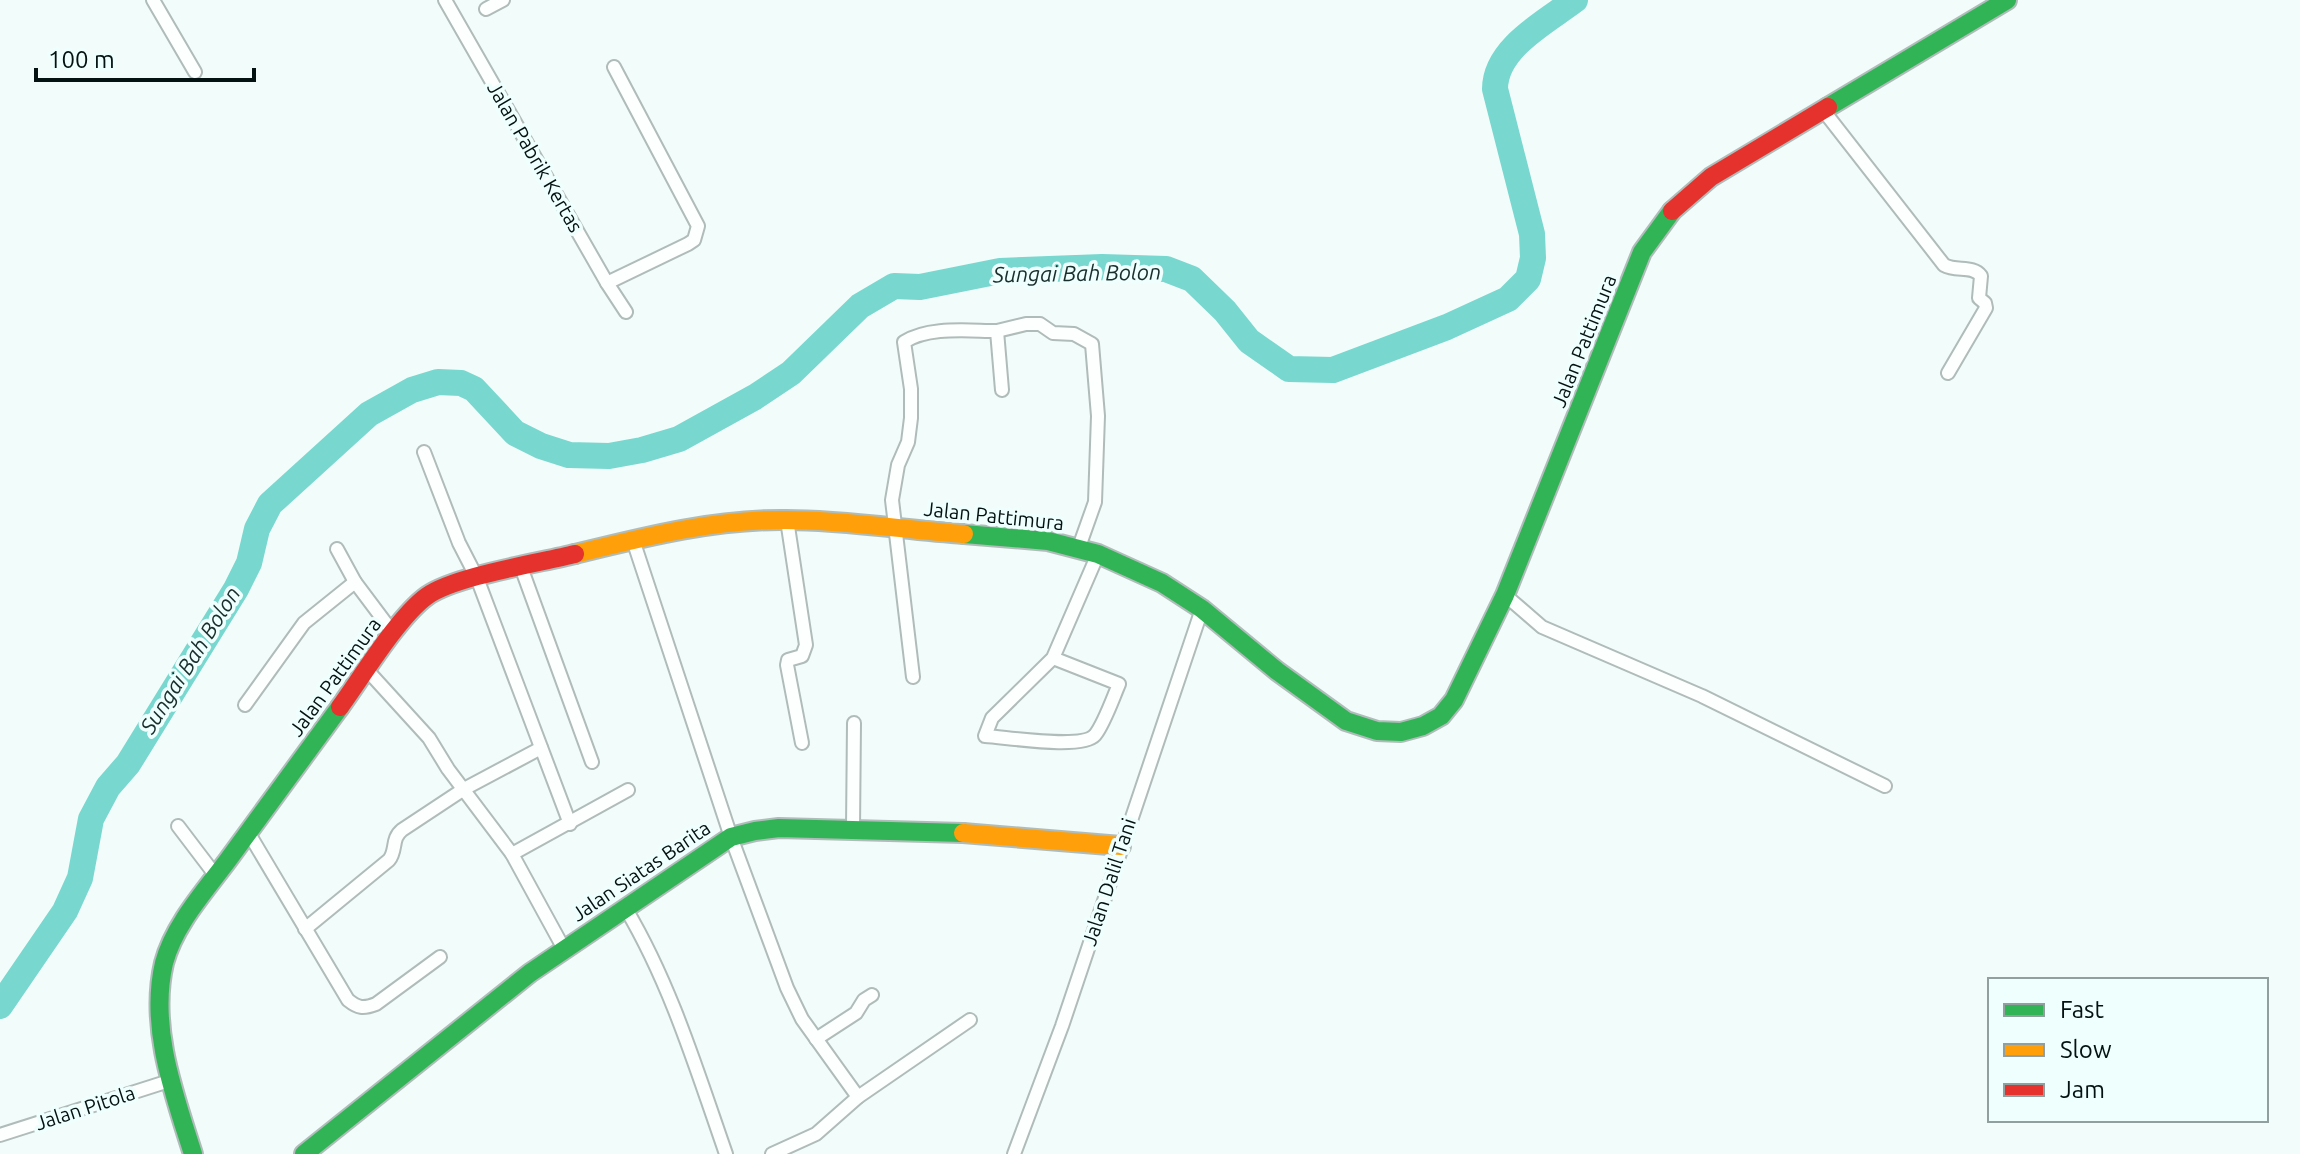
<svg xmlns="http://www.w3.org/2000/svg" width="2300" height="1154" font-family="Ubuntu,sans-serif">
	<rect width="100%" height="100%" fill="#f2fcfa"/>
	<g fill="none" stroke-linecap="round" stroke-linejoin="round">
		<path stroke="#78d7cf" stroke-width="26" d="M0,1006L65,911L80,878L91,819L108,787L128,764L236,589L249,563L257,529L270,504L369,414L412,390L438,382L461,383L474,389L515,433L541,446L569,455L609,456L642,450L679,439L755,397L791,373L860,306L894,286L920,287L1000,271L1102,267L1166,269L1192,279L1225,311L1249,341L1289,369L1333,370L1447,327L1508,299L1528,279L1533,258L1532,234L1495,89C1495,48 1546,22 1575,0"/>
		<g stroke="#b0bcba" stroke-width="16">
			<g id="street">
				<polyline points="153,0 195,72"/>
				<polyline points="445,0 607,283 626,312"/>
				<polyline points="486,9 503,0"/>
				<path d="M1823,110L1944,265C1956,272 1973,265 1981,276L1979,298L1985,303L1986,308L1948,373"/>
				<polyline points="607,283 688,244 694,240 698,226 614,67"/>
				<polyline points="997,331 1026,324 1040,324 1053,333 1074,334 1092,344 1098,416 1095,502 1079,547"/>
				<polyline points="424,452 459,543 477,578 570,824"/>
				<polyline points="787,520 806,645 802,656 788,660 787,665 802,743"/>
				<polyline points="633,540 731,837 787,988 802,1019 858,1097 816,1134 772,1154"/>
				<polyline points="337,549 355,582 394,634"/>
				<polyline points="521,567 592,762"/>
				<polyline points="1505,595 1542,627 1702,696 1885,786"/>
				<path d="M1053,658L1119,684C1113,698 1104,724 1095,735C1082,750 1006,737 985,736L992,718L1053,658L1098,554"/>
				<polyline points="367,670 429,738 448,769 512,854 564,949"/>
				<path d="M913,677L892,500L898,465L908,442L911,418V389L904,342C929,326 968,331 997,331L1002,390"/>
				<polyline points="245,705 304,623 355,582"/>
				<polyline points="178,826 216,876"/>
				<polyline points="853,829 854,723"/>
				<path d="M248,832L348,1000C358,1008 363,1009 376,1004L440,957"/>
				<polyline points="512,854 628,790"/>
				<path d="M626,909C671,985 697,1071 726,1154"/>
				<path d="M305,929L389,860C397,850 391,839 402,830L464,789L541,748"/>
				<polyline points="816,1039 856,1013 864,1000 872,995"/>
				<polyline points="858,1097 970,1020"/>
				<polyline points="0,1135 169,1081"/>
				<polyline points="1014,1154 1062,1026 1202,609"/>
			</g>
		</g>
		<g stroke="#b0bcba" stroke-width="22">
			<g id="fast">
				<polyline points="1828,107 2007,0"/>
				<polyline points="964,534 1048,541 1098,554 1162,583 1202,609 1277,671 1346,721 1377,731 1401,732 1423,726 1441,716 1454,700 1505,595 1642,252 1672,211"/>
				<path d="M193,1154C174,1094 149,1027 164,963C174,925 205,891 228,860C265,809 303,758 340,707"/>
				<polyline points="304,1154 530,973 731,837 755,831 779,828 963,833"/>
			</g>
		</g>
		<g stroke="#b0bcba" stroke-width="22">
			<g id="slow">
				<path d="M575,554C644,537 715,519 786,520C845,520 905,530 964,534"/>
				<polyline points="963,833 1121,846"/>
			</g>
		</g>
		<g stroke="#b0bcba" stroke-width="22">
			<g id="jam">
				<polyline points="1672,211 1711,177 1828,107"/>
				<path d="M340,707C362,677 398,617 427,596C455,576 539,563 575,554"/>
			</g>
		</g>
		<use href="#street" stroke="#fdfffe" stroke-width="12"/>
		<use href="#fast" stroke="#30b455" stroke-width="18"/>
		<use href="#slow" stroke="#ff9f0a" stroke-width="18"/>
		<use href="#jam" stroke="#e5322d" stroke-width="18"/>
	</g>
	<g text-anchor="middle" stroke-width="7" stroke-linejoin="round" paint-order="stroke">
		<g font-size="20" fill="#041211" stroke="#effffd">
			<text transform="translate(535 157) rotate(60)" y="7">Jalan Pabrik Kertas</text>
			<text transform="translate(1584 341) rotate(-68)" y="7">Jalan Pattimura</text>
			<text transform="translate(994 516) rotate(6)" y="7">Jalan Pattimura</text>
			<text transform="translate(335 677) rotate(-54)" y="7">Jalan Pattimura</text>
			<text transform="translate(641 871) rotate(-34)" y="7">Jalan Siatas Barita</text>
			<text transform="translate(1109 882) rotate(-72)" y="7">Jalan Dalil Tani</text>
			<text transform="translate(85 1108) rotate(-18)" y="7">Jalan Pitola</text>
		</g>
		<g font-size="22" font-style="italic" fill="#192f2d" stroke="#effffd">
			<text transform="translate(1077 273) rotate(-1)" y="8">Sungai Bah Bolon</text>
			<text transform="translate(190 660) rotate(-58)" y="8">Sungai Bah Bolon</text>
		</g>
	</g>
	<rect x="1988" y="978" width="280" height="144" fill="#effffd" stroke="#91a09f" stroke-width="2"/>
	<rect x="2004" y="1004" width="40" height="12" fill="#30b455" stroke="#91a09f" stroke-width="2"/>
	<text x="2060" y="1018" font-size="24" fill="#041211">Fast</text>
	<rect x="2004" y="1044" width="40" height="12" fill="#ff9f0a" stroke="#91a09f" stroke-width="2"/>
	<text x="2060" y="1058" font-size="24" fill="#041211">Slow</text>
	<rect x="2004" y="1084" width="40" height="12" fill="#e5322d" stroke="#91a09f" stroke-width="2"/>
	<text x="2060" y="1098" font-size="24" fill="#041211">Jam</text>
	<path d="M36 68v12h218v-12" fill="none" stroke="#041211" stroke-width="4"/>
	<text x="48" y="68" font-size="24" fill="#041211" stroke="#effffd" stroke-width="6" paint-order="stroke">100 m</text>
</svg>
